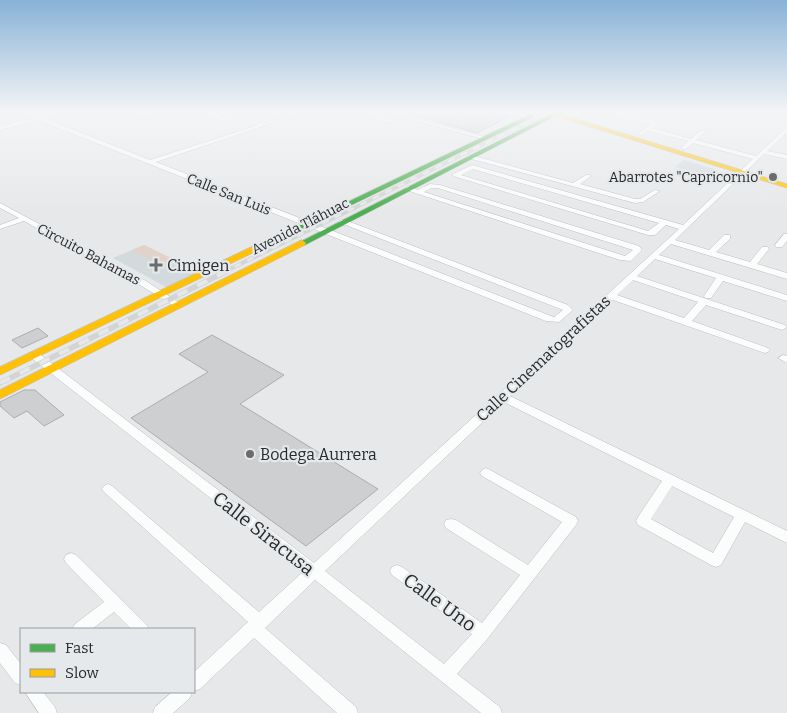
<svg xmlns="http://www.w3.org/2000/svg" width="787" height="713" font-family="Bitter,serif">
	<rect width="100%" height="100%" fill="#e6e8ea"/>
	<g fill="#d3dade">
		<polygon points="684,160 714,169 708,175 675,167"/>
		<polygon points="144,245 200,273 168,288 113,258"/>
	</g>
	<polygon fill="#e2d3ca" points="144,245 175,260 163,266 132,250"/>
	<g fill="#cecfd1" stroke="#acadae">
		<polygon points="404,112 454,112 481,118 495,113 510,116 477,133"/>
		<polygon points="38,328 48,336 22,348 12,340"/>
		<polygon points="212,335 284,375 240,404 378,489 306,546 131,418 208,372 179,354"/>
		<polygon points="24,390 35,390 64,415 44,426 27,411 14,418 0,406 0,402"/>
	</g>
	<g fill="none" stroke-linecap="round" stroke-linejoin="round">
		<g stroke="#bcbdbf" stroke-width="1">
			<g id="street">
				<path d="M20,112C27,112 34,116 40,116C49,116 56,112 65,112L44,118L150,160L258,125L216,112C233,112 249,123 263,123C275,123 290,112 305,112L156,162L551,316L554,317L563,310L338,222L342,220H345L568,305L573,310L559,322L546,321L38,120L0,130V126L33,118Z"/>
				<polygon points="130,112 140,112 150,115 147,117"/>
				<polygon points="207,112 227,118 228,119 225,121 205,115 204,114"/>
				<polygon points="355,112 364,112 395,121 392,123"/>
				<polygon points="384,112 393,112 488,138 483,139"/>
				<polygon points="486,112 493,112 485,116 481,116 481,114"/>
				<polygon points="503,112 513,112 532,117 529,119"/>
				<path d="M605,112H614L657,122V124L652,128L691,139L700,131H704V133L696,140L756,156L787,127V132L767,151L787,155V159L764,154L675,240L709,250L724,235H730V239L716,252L750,262L762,247H768L769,249L757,264L787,273V279L671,244L659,255L787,295V301L723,281L711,298H705L704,296L716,278L655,259L637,276L785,325L787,327L782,330L779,329L706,305L692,321L768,348L770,350L768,352L765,353L613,300L510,396L787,531V543L745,522L721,565L716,567L711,565L638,525L636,521L638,517L662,481L504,402L325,571L444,664L472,634L392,575L390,571L392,567L397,565L402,567L482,623L520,575L446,528L444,524L446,520L451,519L456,520L528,565L562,522L482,476L480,473L482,470L486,468L490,470L576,517L578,521L576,525L488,638L457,674L500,707L502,713H481L315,580L265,628L356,707L358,713H337L254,638L200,689L194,691V672L248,622L104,492L102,489L104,486L108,484L112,486L259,612L304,571L30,357L29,355L30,353H38L314,563L679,229L666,225L655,235H648L453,176V174L472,165L683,225L753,159L693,143L686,149H682V147L688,141L648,131L643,135H639V133L651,124ZM473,169L659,223L648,231L461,175ZM633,280L698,302L684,318L617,295ZM672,486L734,517L713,553L651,519Z"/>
				<polygon points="470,155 573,183 586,175 590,175 590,177 580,184 635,199 640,199 655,190 660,191 643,202 635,203 468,158 467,157"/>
				<path d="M430,184L440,185L639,246L642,250L631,261L620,260L412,192L405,188L408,186L418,190ZM431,188H438L633,250L625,256L424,192Z"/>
				<polygon points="0,203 146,281 181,304 177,307 174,306 140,285 24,221 0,229 0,225 19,218 0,208"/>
				<polygon points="784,234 787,234 787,241 782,247 776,247 775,245"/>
				<polygon points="783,355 787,356 787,363 778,358"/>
				<polygon points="71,553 76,555 146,624 149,629 131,629 114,612 92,629 72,629 75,624 104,602 66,563 64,559 66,555"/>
				<polygon points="0,643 6,645 21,664 21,685 15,683 0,663"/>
				<polygon points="25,692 43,692 55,707 57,713 39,713"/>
				<polygon points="172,692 192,692 190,698 173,713 153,713 155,707"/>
			</g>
		</g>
		<g stroke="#bcbdbf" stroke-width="1">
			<g id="fast">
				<polygon points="556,112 563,112 305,245 299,245 298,243"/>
				<polygon points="531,114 534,116 533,117 265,247 262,248 258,245"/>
			</g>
		</g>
		<g stroke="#bcbdbf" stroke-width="1">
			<g id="slow">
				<polygon points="549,112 554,112 787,184 787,188 549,114"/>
				<polygon points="302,240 306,243 305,245 0,399 0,390"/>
				<polygon points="262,242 265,243 265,247 0,375 0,367"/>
			</g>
		</g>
		<use href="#street" fill="#fbfcfc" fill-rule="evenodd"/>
		<use href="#fast" fill="#4caf50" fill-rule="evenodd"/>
		<use href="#slow" fill="#ffc107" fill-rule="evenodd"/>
		<g stroke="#d3d4d4" stroke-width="4">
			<polyline id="rail-far1" points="222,273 549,112"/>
		</g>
		<g stroke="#d3d4d4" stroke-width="5.5">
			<polyline id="rail" points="0,383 225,272"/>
		</g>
		<use href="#rail-far1" stroke="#e5e9eb" stroke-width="2.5" stroke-dasharray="7" stroke-linecap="butt"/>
		<use href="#rail" stroke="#e5e9eb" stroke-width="4" stroke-dasharray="11" stroke-linecap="butt"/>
	</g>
	<linearGradient id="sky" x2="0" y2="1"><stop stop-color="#88b2d6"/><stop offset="0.53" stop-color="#f4f5f6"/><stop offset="1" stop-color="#f4f5f6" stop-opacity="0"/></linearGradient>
	<rect width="787" height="212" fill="url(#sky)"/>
	<g fill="#6a6c6d" stroke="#e5e9eb" stroke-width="2">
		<circle cx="773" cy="177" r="5"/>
		<path d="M153.5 257.5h5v5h5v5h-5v5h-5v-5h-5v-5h5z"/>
		<circle cx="250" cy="454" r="5"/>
	</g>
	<g text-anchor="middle" stroke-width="4.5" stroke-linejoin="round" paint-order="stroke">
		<g font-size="14" fill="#28292a" stroke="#e5e9eb" text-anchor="end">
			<text x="763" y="182">Abarrotes "Capricornio"</text>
		</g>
		<g font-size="14" fill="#28292a" stroke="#e5e9eb">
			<text transform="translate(229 194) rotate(22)" y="5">Calle San Luis</text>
			<text transform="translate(300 226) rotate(-27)" y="5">Avenida Tláhuac</text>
			<text transform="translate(89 254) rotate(28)" y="5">Circuito Bahamas</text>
		</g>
		<g font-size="16" fill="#28292a" stroke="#e5e9eb" text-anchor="start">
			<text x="167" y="271">Cimigen</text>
			<text x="260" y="460">Bodega Aurrera</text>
		</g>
		<g font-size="16" fill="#28292a" stroke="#e5e9eb">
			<text transform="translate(543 358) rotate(-43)" y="6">Calle Cinematografistas</text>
		</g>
		<g font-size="19" fill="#28292a" stroke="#e5e9eb">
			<text transform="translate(264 533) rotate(38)" y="7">Calle Siracusa</text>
			<text transform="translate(440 602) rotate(36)" y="7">Calle Uno</text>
		</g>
	</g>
	<rect x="20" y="628" width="175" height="65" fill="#e5e9eb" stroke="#999c9e"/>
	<rect x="30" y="644" width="25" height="8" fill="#4caf50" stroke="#999c9e"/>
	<text x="65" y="653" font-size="15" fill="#28292a">Fast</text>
	<rect x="30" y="669" width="25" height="8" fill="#ffc107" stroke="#999c9e"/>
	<text x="65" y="678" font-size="15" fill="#28292a">Slow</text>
</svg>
